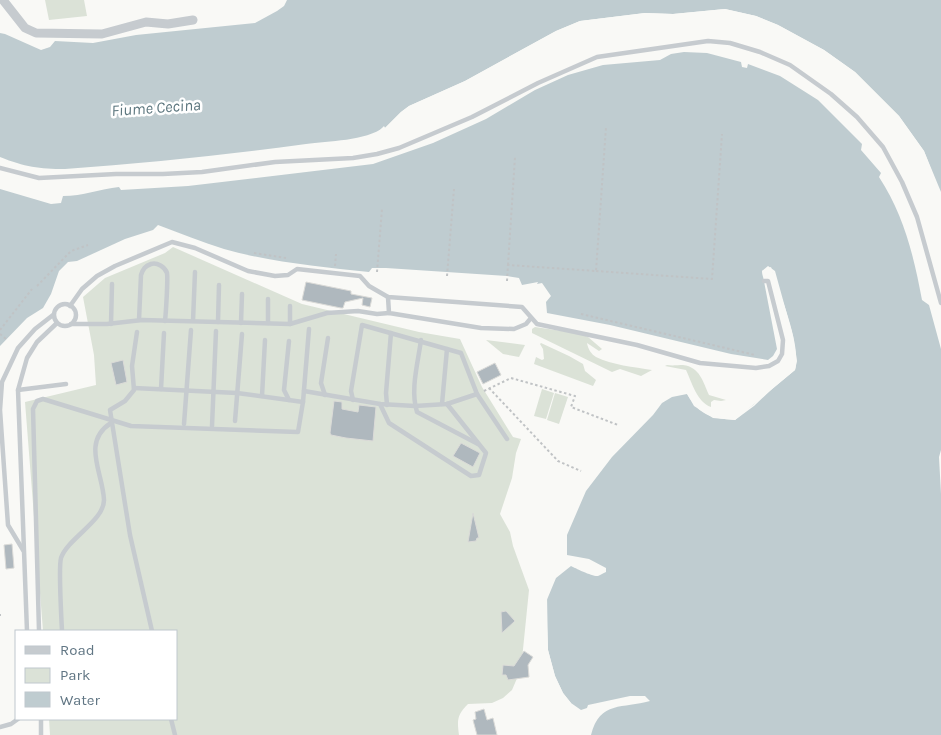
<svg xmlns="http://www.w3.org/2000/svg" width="941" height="735" font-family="Karla,sans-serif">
	<rect width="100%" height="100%" fill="#f9f9f6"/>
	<g fill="#dbe2d7">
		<polygon points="45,0 84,0 87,16 49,20"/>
		<path d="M173,247L302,304L419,332L460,339L482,387L513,437L521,439L516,453L512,478L500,514L510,532L513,546L529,590L521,669L512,690L503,698L492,703L468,704C457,715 457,720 459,735H50L49,719H176V631H43L25,402L96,385L94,355L83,297L105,278L165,253Z"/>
		<path d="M535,327L582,334L588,337L602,349L599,351L587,343C588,349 591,354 596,357C612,365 634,367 652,370L641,376L620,369L612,372L532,333V329Z"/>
		<polygon points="486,340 525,345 519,357 503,354"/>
		<polygon points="541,343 569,356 583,364 585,371 596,380 593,386 534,364 536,357 542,360 544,359 543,349 540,344"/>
		<path d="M667,365C672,366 678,365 683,365C700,367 703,382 709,395L726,400L721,401L714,400L711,402V407C697,402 692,383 686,370L665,366Z"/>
		<polygon points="542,389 554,393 546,419 534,416"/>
		<polygon points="555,393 568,397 559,424 547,420"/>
	</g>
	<g fill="#bfccd0">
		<path d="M287,0H941V192L924,151L899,116L855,72L824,50L778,25L756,16L725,9L673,14L645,13L580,21L556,31L465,81L409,106L401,112L385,128L384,127C366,141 328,141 306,144C226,155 146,163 65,169C39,169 25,167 0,157V33L5,34L41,50L50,47L55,41L93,43L136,35L255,23L277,11L284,6Z"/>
		<path d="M684,52L707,53L741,62L742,67L747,68L748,64L780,76L818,100L862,144L861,150L881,173L879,177C904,215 914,257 922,300L929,305L941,349V450L939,457L941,494V735H591C600,700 623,709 650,701L645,696H630L588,705L587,708L581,710L571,703L563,693L555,676L548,650L546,602L556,578L571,566C575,568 593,577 598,576C601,575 603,573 606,572V568L589,559L567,555V535L586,491L612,457L653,415L662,403L672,397L687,394C700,416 711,418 735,420L795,370C802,345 779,293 771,267L762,271L777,349L773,356L768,360L731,354L610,325L547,313L546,302L551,296L542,283L537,284L538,282L522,285L519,278L507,276L386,268H372L369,272C320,267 270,262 224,249C202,242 180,233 158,225L153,230L125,239L77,261L68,262L59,271L51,294L43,308L27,318L0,346V189L51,204L61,203L63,196C83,196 100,189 119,187L121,190L188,186L373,164L433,143L486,119L535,90L568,75L603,65L660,60L671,54Z"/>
	</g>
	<g fill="#f9f9f6">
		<polygon points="725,9 756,16 778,25 824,50 855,72 899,116 924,151 941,195 939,193 922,152 897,117 853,74 823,52 777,27 755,19 725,11 673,16 645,15 581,24 557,33 466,83 410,108 402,114 386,130 383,130 380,133 379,131 384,126 385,128 401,112 409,106 465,81 556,31 580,21 645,13 673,14"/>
		<polygon points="768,266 775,271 793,336 797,361 795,370 772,389 754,406 735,420 713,418 694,406 686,392 689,393 696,404 713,416 734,418 753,405 770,387 792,368 795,360 790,336 772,272 768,269 765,272 765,278 763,277 762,271"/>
		<polygon points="547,596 548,650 555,676 563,693 571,703 570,705 561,695 553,677 546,650 544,602"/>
	</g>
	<g fill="#afb8be" stroke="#dbdbd8">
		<polygon points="306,282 351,291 351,294 372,298 370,307 362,305 363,298 345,302 343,308 341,308 302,300"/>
		<polygon points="123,360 127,382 116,385 111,363"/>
		<polygon points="495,363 501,375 483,384 477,372"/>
		<polygon points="334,401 342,402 342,409 358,412 359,405 376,407 373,441 346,438 331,435 330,433"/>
		<polygon points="461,443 480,453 473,467 453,456"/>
		<polygon points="473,513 479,538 477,538 476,541 468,542"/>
		<polygon points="12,544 14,568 6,569 4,545"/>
		<polygon points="506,611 515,621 502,633 501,612"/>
		<polygon points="524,651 533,657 528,665 529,677 508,680 506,675 502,675 503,665 514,666"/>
		<polygon points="484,709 487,720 493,718 497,735 477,735 473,720 476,719 475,712"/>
	</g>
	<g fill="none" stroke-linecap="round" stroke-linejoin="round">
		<g stroke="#c0c3c5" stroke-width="2" stroke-dasharray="2.5 2.5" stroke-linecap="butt">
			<polyline points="254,253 286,258"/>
			<polyline points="508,265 515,157"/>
			<polyline points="335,266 336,254"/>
			<polyline points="596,271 712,279 722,134"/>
			<polyline points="377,272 382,209"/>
			<polyline points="447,276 454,189"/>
			<polyline points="507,281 508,265 596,271 606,127"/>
			<polyline points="37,286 71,251 88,245"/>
			<polyline points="581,314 755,355"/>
			<polyline points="0,330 32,289"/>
			<polyline points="0,334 6,339"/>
			<polyline points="489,388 558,461 581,471"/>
			<polyline points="484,391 511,378 575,396 571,407 618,425"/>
			<polyline points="0,615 1,615"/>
		</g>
		<g stroke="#c6cbcf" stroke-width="4.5">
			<polyline points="0,168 39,178 116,174 163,174 202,172 275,162 353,158 377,154 399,148 472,117 538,83 597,57 708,41 730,43 760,52 790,65 831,94 857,117 883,147 902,182 917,217 941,303"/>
			<polyline points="388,297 389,313 481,328 514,329 526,324 531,318"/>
			<circle cx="65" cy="315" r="11"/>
			<polyline points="70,306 82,289 97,276 115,266 172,242 195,248 248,271 275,276 288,275 297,269 360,276 369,286 388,297 522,307 537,324 637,345 700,363 756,368 769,366 778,361 782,354 783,340 768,281 764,281"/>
			<path d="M139,320L141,275C143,269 145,266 151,264C157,262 165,267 167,273C168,279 166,312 165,321"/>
			<polyline points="193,321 195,272"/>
			<polyline points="218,322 219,285"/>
			<polyline points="241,323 242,294"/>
			<polyline points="268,323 268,299"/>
			<polyline points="71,324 107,324 142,320 290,324 327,313 358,311 377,314 389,313"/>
			<polyline points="111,324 112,284"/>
			<polyline points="290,324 290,306"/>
			<polyline points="137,332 132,366 134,390 125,401 110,410 130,535 152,631"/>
			<path d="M421,340C418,363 410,390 417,412L478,444"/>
			<polyline points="289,341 284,390 289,400"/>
			<polyline points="134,388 237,393 303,402"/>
			<polyline points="161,389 164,333"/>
			<polyline points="18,390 27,358 37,342 57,323"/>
			<polyline points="304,391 380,404 415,406 447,404 477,394"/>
			<polyline points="325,395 321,383 328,338"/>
			<polyline points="262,396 265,340"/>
			<polyline points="353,400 351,391 362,325 461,353 477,394 507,439"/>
			<polyline points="380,404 389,423 471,476 479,475 486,453 447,404"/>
			<polyline points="442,404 447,349"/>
			<polyline points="387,405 386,393 391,333"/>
			<polyline points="235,421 242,334"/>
			<polyline points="184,424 191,330"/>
			<polyline points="212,426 216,331"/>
			<polyline points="23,550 8,525 0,410 2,382 18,348 35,329 53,315"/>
			<polyline points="27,631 18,390 66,384"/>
			<polyline points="39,631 33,409 37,401 43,399 131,426 298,432 303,402 309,329"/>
			<path d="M62,631C61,612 60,593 60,574C60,569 60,562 61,558C68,538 104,521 104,500C103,473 81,442 111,423"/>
			<polyline points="41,719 41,735"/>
			<polyline points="171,719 175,735"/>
			<polyline points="0,727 11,724 18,719"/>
		</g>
		<polyline stroke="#c6cbcf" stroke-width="9" points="3,0 25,28 36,33 102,34 146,22 168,24 193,20"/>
	</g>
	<g text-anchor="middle" stroke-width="5" stroke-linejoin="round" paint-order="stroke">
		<g font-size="16" font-style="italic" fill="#5c767e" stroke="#fff">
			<text transform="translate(156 107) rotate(-4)" y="6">Fiume Cecina</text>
		</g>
	</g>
	<rect x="15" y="630" width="162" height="90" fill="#ffffff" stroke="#c0c8ce"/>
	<rect x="25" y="646" width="25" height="8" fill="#c6cbcf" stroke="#c0c8ce"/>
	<text x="60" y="655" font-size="15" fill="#617684">Road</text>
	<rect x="25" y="668" width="25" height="15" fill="#dbe2d7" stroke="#c0c8ce"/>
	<text x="60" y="680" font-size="15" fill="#617684">Park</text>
	<rect x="25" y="692" width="25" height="15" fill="#bfccd0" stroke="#c0c8ce"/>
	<text x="60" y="705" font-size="15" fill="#617684">Water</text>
</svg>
